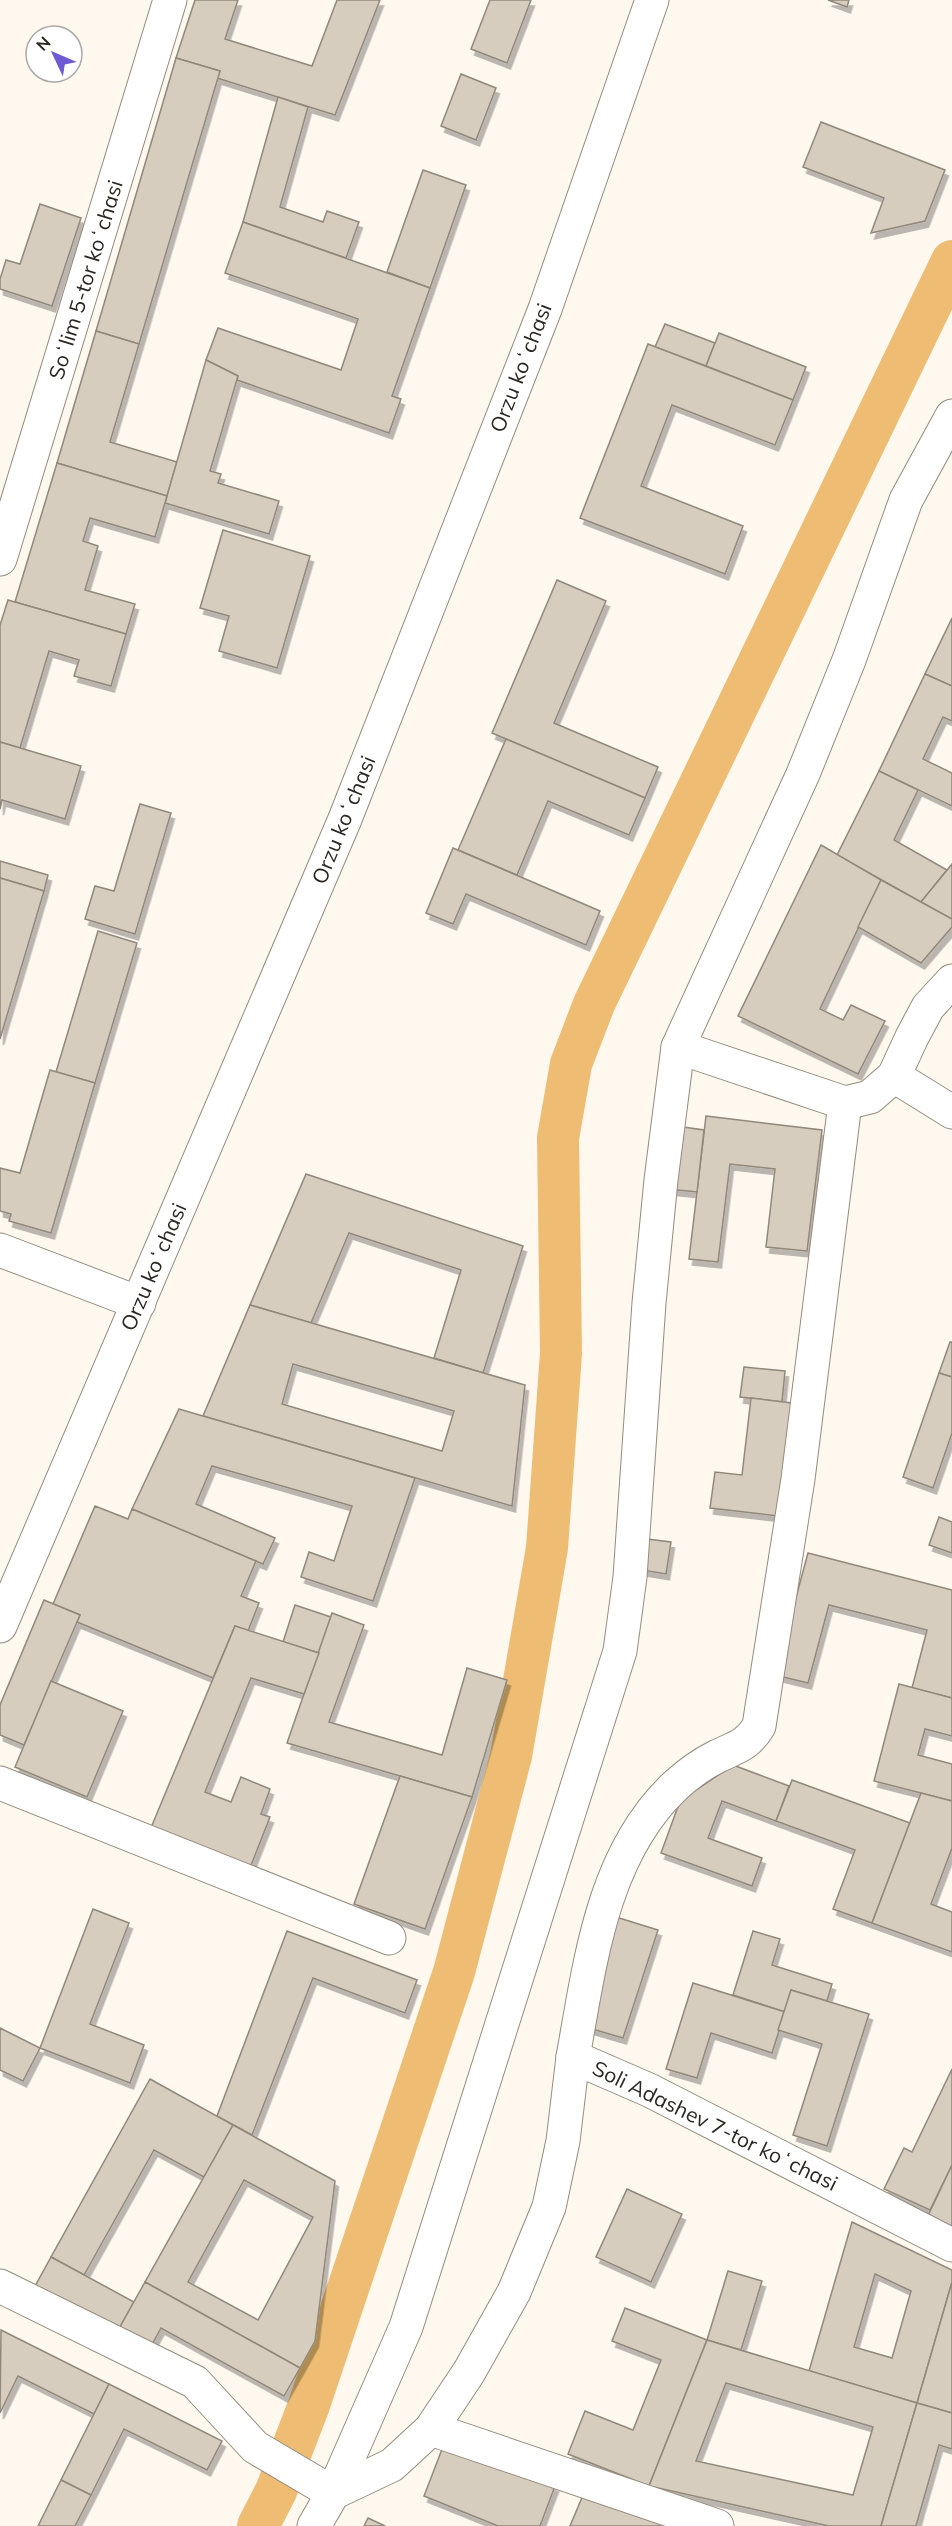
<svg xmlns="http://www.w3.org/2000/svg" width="952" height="2526" font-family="Mulish,sans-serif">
	<defs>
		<filter id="shadow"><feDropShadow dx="3.5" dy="6" stdDeviation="0" flood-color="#0004"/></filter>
	</defs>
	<rect width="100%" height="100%" fill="#fef8ef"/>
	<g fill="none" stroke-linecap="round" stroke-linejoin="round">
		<polyline stroke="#eebd73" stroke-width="42" points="258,2526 276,2491 309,2405 454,1972 511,1756 547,1548 561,1353 558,1138 571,1064 594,1004 952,261"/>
	</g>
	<g fill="#d6cdbf" stroke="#91887b" stroke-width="1.5" fill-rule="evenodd" filter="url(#shadow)">
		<polygon points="195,0 238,0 225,39 312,66 337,0 380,0 335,115 217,78 220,71 176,58"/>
		<polygon points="490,0 531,0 507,63 471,49"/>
		<polygon points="828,0 849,0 847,7"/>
		<polygon points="176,58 220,71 139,344 96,331"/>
		<polygon points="461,74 496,88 476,140 441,126"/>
		<polygon points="278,97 308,107 280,207 323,222 327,211 359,222 346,258 243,222"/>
		<polygon points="821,122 945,170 925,221 871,233 884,198 803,167"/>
		<polygon points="423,170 466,185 430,288 387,272"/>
		<polygon points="40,204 81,218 52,306 0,289 0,279 6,260 20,264"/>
		<polygon points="243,222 430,288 392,396 401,399 389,433 237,380 238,376 206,360 218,328 341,370 358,319 225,273"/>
		<polygon points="665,324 715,343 706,366 655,347"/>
		<polygon points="96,331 139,344 110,442 177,462 167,496 57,463"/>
		<polygon points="719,333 806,367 793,400 706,366"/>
		<polygon points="648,344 793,400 775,445 672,405 641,486 743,526 725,574 580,518"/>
		<polygon points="206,360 238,376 210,471 221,474 218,483 279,501 269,534 165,503"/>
		<polygon points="57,463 167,496 155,537 90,518 83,541 98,546 85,590 135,604 126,634 15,602"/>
		<polygon points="223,530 310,556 277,668 219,651 229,616 200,608"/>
		<polygon points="557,580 606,601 554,723 658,767 645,798 492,733"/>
		<polygon points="8,600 126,634 111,686 74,676 79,660 49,651 20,748 0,742 0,625"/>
		<polygon points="952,618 952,686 925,674"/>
		<polygon points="925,674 952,686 952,721 943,717 923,759 952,773 952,806 879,771"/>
		<polygon points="506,739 645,798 629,835 548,801 517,875 458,850"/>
		<polygon points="0,742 81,766 65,819 2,800 0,809"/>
		<polygon points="879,771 918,790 894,840 947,870 921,902 837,855"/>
		<polygon points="140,804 171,813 135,934 85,919 95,886 114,891"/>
		<polygon points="821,845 881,880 820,1009 843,1020 851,1005 885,1021 858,1074 738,1016"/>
		<polygon points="453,848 600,911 586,945 466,894 453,924 426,913"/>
		<polygon points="0,861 48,875 44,891 0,878"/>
		<polygon points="952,864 952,919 921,902"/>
		<polygon points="0,878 44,891 0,1039"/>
		<polygon points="881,880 952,919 952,927 921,963 858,927"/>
		<polygon points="98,931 137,943 95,1083 56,1072"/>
		<polygon points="50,1070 95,1083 51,1233 9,1221 11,1214 0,1211 0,1168 20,1173"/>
		<polygon points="706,1116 822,1130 807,1251 766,1247 775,1169 730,1164 718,1262 689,1259"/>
		<polygon points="676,1126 704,1130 697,1192 668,1189"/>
		<polygon points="306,1174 523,1246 483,1373 434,1358 461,1270 349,1233 311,1323 250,1305"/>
		<path d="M250,1305L525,1385L512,1506L203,1416ZM293,1364L454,1411L442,1451L282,1404Z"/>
		<polygon points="950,1342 952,1342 952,1377 939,1373"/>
		<polygon points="744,1367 785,1371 782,1402 740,1397"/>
		<polygon points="939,1373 952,1377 952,1433 933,1488 903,1477"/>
		<polygon points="751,1398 792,1403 778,1516 710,1508 715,1472 742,1475"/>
		<polygon points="179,1409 415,1478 373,1601 301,1577 309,1552 334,1561 352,1506 212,1466 196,1504 275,1538 263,1564 132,1509"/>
		<polygon points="95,1506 128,1519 132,1509 256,1561 241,1596 259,1603 248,1631 235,1626 213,1678 77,1622 80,1615 53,1604"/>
		<polygon points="939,1517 952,1522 952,1553 929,1545"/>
		<polygon points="647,1539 671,1542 666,1574 642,1570"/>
		<polygon points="808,1553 952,1590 952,1698 912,1688 927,1630 829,1605 808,1683 775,1675"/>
		<polygon points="44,1600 80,1615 24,1745 0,1735 0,1705"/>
		<polygon points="295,1605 331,1617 319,1653 283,1642"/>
		<polygon points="332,1613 364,1625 329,1722 442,1755 467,1668 507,1680 472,1797 287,1743"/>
		<polygon points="235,1626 319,1653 304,1694 251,1678 205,1792 231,1802 241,1777 270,1789 261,1814 270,1817 250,1868 150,1830"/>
		<polygon points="51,1681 123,1711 87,1797 15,1767"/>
		<polygon points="899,1684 952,1698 952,1736 925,1729 918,1755 952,1764 952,1801 874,1781"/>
		<polygon points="733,1765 789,1786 776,1821 722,1801 708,1838 762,1858 752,1886 661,1853 680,1801"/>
		<polygon points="400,1776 472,1797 425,1929 354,1904"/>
		<polygon points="792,1780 910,1823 872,1923 833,1909 855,1850 776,1821"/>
		<polygon points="921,1793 952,1801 952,1848 931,1904 952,1912 952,1952 872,1923"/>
		<polygon points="93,1909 129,1923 90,2024 144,2045 130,2083 40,2048"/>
		<polygon points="616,1917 658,1930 623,2038 582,2026"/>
		<polygon points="287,1931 417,1980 405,2013 313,1978 252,2135 217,2116"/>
		<polygon points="753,1931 780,1939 772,1965 832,1984 827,2001 791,1990 785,2012 733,1995"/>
		<polygon points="693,1983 785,2012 772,2053 711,2033 697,2078 666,2069"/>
		<polygon points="791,1990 869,2014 827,2146 793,2135 822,2044 778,2030"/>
		<polygon points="0,2028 40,2048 23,2081 0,2070"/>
		<polygon points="952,2069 952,2165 930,2210 884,2189 904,2148 912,2152"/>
		<polygon points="150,2079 233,2125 204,2177 154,2150 84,2275 51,2257"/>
		<path d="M233,2125L335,2181L315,2341L300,2368L145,2282ZM244,2180L313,2217L258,2320L188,2282Z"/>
		<polygon points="952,2165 952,2235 925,2222"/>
		<polygon points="627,2189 682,2214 651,2282 596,2257"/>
		<path d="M852,2222L952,2270V2282L917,2403L809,2371ZM875,2274L911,2291L892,2358L854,2347Z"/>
		<polygon points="51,2257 134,2302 116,2334 34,2288"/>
		<polygon points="728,2271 762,2281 741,2350 707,2340"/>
		<polygon points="145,2282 300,2368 284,2396 161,2328 148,2352 116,2334"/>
		<polygon points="952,2282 952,2413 917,2403"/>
		<polygon points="625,2308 707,2340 649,2486 568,2454 585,2411 633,2430 661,2360 612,2341"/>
		<polygon points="1,2330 109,2384 94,2414 18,2376 0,2413"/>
		<path d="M707,2340L917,2403L881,2526H829L649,2486ZM726,2383L873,2427L853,2495L696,2461Z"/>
		<polygon points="109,2384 222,2441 207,2470 124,2429 91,2495 61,2480"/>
		<polygon points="917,2403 952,2413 952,2449 939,2445 916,2526 881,2526"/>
		<polygon points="444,2444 555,2486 540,2526 498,2526 424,2496"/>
		<polygon points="61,2480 91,2495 75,2526 38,2526"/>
		<polygon points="586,2488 680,2526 570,2526"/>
		<polygon points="368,2518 385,2526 364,2526"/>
	</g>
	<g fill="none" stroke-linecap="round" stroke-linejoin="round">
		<g stroke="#948b7e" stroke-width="35">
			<g id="minor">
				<polyline points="0,559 170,0"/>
				<polyline points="678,1047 845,1103 870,1097 894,1076 912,1037 928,1007 952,981"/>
				<polyline points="894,1076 952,1112"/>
				<polyline points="0,1250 139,1303"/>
				<polyline points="0,1783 389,1938"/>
				<path d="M573,2057C590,1963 602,1855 675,1786C687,1775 702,1764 716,1757C736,1747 747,1746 759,1726L798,1479L845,1103"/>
				<polyline points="0,2286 195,2382 255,2447 333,2493 392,2465 431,2429 469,2372 514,2292 549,2207 563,2141 573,2057 649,2090 952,2245"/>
				<polyline points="431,2429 717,2526"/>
				<polyline points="314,2526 333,2493 406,2327 620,1651 630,1577 649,1303 661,1180 678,1047 803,774 849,660 906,500 952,416"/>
			</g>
		</g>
		<g stroke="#948b7e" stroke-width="35">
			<polyline id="tertiary" points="0,1626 345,819 545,309 652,0"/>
		</g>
		<use href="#minor" stroke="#fff" stroke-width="33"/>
		<use href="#tertiary" stroke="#fff" stroke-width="33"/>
	</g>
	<g text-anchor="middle" stroke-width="6" stroke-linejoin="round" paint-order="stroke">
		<g font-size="21" fill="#2a2621" stroke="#fff">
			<text transform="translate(86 280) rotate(-73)" y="7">Soʻlim 5-tor koʻchasi</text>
			<text transform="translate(521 368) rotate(-69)" y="7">Orzu koʻchasi</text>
			<text transform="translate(344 820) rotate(-68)" y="7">Orzu koʻchasi</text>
			<text transform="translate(154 1267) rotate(-67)" y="7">Orzu koʻchasi</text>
			<text transform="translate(715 2126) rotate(26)" y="7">Soli Adashev 7-tor koʻchasi</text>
		</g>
	</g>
	<g transform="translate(54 54) rotate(314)"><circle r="28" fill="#ffffff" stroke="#aaa8a6" stroke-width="1.5"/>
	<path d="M0-4.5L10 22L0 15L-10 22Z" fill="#6f5ad4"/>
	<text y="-9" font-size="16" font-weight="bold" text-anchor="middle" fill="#2a2621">N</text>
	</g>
</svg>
